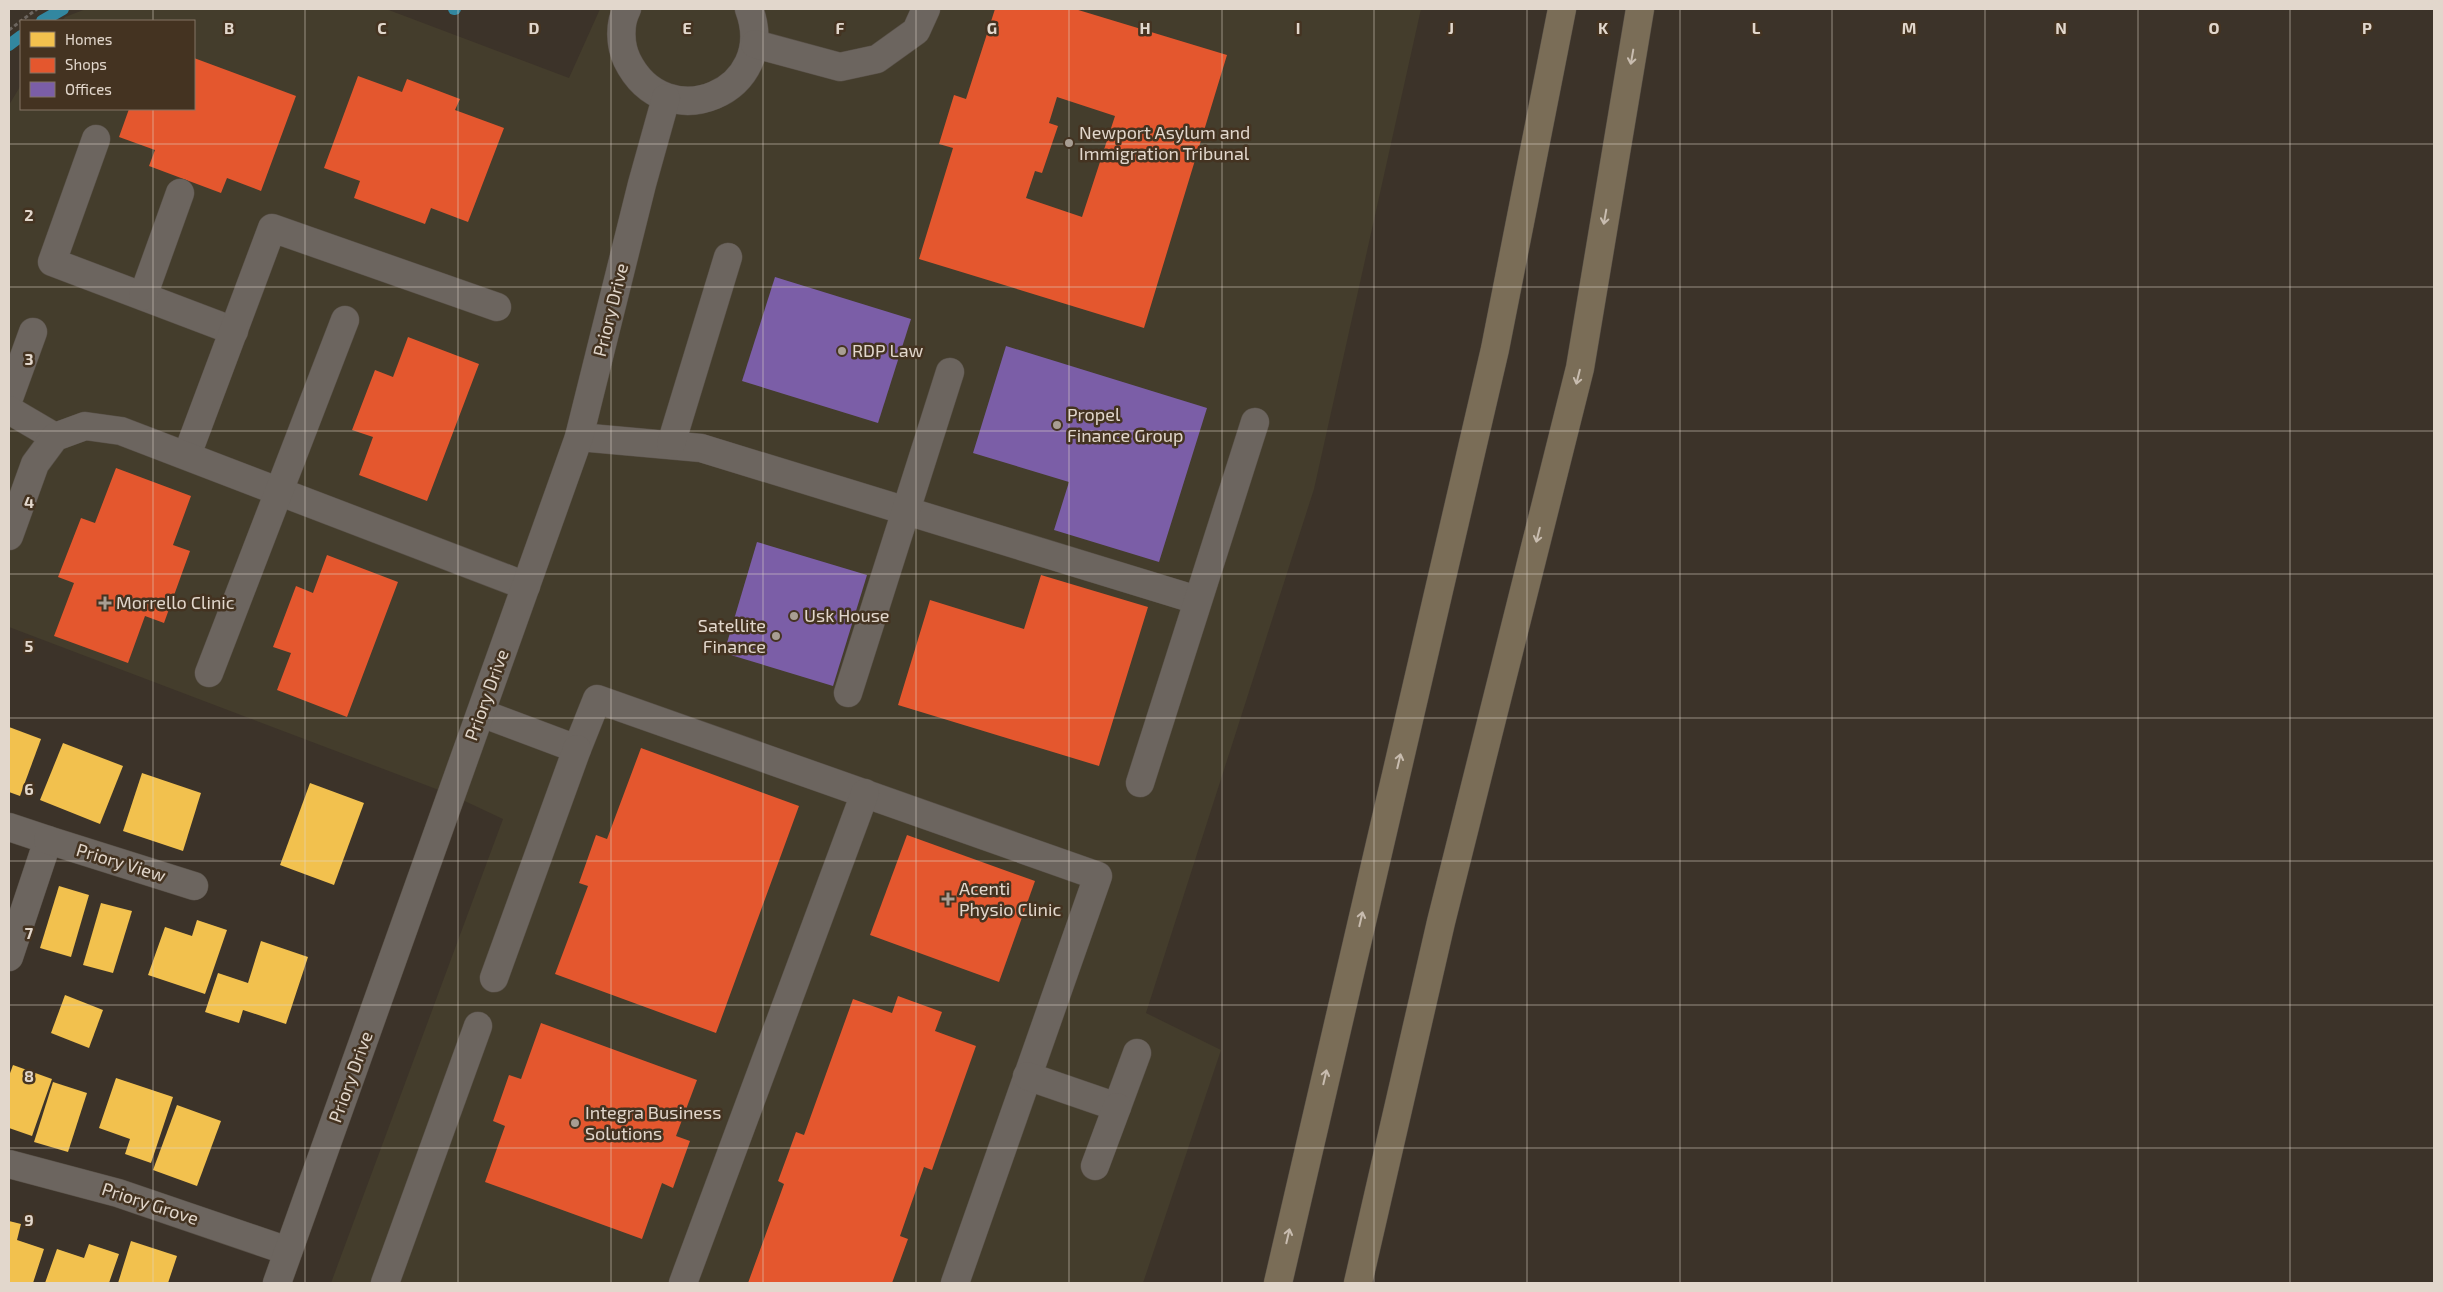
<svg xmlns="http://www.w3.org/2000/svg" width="2443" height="1292" font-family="'Exo 2',sans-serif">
	<rect width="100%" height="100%" fill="#3c3329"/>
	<polygon fill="#443d2c" points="86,9 386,9 569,78 600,9 1421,9 1314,489 1146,1013 1221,1050 1143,1283 331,1283 503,819 452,795 9,627 9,105 21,85 21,109 194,109 194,21 62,21 65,17"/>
	<g fill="#f2c14e">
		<polygon points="9,727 41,739 20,796 9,792"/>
		<polygon points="63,743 123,766 100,824 40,800"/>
		<polygon points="142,773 201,793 183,851 123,831"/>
		<polygon points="310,783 364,803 334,885 280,865"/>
		<polygon points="59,886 89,895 71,957 40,948"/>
		<polygon points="101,903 132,911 113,973 83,965"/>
		<polygon points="197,920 227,930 205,994 148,975 165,927 192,936"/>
		<polygon points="261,941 308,957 286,1024 243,1010 239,1023 205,1012 218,973 248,983"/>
		<polygon points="65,995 103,1010 89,1048 51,1033"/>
		<polygon points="13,1065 52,1079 32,1136 9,1128 9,1076"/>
		<polygon points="116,1078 173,1097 151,1163 125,1154 130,1139 99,1128"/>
		<polygon points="53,1082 87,1093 68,1152 34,1142"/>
		<polygon points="177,1105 221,1121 197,1186 153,1170"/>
		<polygon points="9,1221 21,1224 17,1240 44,1249 33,1283 9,1283"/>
		<polygon points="131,1241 177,1256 168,1283 118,1283"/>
		<polygon points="89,1244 119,1254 109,1283 45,1283 57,1249 84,1258"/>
	</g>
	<g fill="#e4572e" fill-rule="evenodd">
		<path d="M995,9H1075L1227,55L1144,328L919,259L953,148L939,144L954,95L966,99ZM1057,97L1115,116L1082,217L1026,198L1035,171L1042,173L1058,126L1049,123Z"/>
		<polygon points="194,58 296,96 261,191 227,178 221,193 149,166 155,150 119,137 129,109 194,109"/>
		<polygon points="358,76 402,92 407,79 460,99 455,110 504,128 468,222 431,208 425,224 354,198 360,181 324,168"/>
		<polygon points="408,337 479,364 427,501 359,475 373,437 352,430 375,370 393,377"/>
		<polygon points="116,468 191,496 173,545 190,551 164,623 145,616 128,663 54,636 74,583 58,577 81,518 95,523"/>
		<polygon points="327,555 398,582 347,717 277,690 291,653 273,647 296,586 313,593"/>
		<polygon points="1041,575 1148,607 1099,766 898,705 930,600 1024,629"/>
		<polygon points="641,748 799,806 716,1033 555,974 588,886 579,883 596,835 607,839"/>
		<polygon points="907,835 1035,881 999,982 870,935"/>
		<polygon points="898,996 942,1012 935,1031 976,1046 932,1170 924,1167 900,1236 908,1239 892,1283 748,1283 784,1184 778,1181 796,1132 804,1135 853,999 892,1013"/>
		<polygon points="541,1023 697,1080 676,1136 690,1141 673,1188 662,1183 642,1239 485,1182 505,1126 493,1121 509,1075 521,1079"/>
	</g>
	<g fill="#7b5ea7">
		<polygon points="775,277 911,319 878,423 742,381"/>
		<polygon points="1006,346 1207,408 1159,562 1054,530 1069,482 973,453"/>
		<polygon points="757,542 867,575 833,686 724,653"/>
	</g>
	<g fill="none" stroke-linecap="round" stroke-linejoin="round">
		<g stroke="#3287a0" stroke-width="12">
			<polyline points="454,9 455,9"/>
			<polyline points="42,21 63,9"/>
			<polyline points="9,45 21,36"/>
		</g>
		<g stroke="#585047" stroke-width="29">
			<g id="minor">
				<path d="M627,9C619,24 620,45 627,60C666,140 780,91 749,9"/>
				<polyline points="755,44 840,67 877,59 916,31 926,9"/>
				<polyline points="96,139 52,262 234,331"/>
				<polyline points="143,296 180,193"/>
				<polyline points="9,398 33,332"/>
				<polyline points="9,410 55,437"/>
				<polyline points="579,437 701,448 1197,600"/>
				<polyline points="671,444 728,257"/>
				<polyline points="187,455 272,228 497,307"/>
				<polyline points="9,536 35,464 55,437 85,426 121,431 526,586"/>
				<polyline points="209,673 345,320"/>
				<polyline points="848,693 950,372"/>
				<polyline points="481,713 577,749 597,699 1098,876 955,1283"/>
				<polyline points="1140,783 1255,422"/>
				<polyline points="9,827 48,840 9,957"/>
				<polyline points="48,840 194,886"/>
				<polyline points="494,978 577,749"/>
				<polyline points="1027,1076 1117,1107 1137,1053"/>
				<polyline points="9,1164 118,1193 288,1251"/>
				<polyline points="1095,1166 1117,1107"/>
				<polyline points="277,1283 579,437 642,184 666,98"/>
				<polyline points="385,1283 478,1026"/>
				<polyline points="683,1283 865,793"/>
			</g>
		</g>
		<g stroke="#585047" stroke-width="29">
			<g id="highway">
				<polyline points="1278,1283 1495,349 1562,9"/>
				<polyline points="1358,1283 1441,922 1580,368 1640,9"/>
			</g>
		</g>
		<polyline stroke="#6c655f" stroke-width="3" stroke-dasharray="4 2.5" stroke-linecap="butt" points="9,30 37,9"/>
		<use href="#minor" stroke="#6c655f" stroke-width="28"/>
		<use href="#highway" stroke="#7a6d57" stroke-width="28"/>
	</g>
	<defs><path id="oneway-shaft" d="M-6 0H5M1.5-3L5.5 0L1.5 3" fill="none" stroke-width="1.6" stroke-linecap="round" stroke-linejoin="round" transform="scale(1.25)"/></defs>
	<g stroke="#c8bcaf">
		<use href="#oneway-shaft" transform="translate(1632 57) rotate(100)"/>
		<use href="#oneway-shaft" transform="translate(1605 217) rotate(100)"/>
		<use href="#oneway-shaft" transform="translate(1578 377) rotate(104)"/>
		<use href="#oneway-shaft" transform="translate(1538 535) rotate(104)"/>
		<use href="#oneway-shaft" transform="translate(1399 761) rotate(-77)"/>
		<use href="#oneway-shaft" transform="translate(1361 919) rotate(-77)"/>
		<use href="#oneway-shaft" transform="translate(1325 1077) rotate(-77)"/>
		<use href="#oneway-shaft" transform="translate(1288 1236) rotate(-77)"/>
	</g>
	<path fill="none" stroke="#e2d7cc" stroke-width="1" stroke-opacity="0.55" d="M153,9V21M305,9V1283M458,9V1283M611,9V1283M763,9V1283M916,9V1283M1069,9V1283M1222,9V1283M1374,9V1283M1527,9V1283M1680,9V1283M1832,9V1283M1985,9V1283M2138,9V1283M2290,9V1283M153,109V1283M9,144H2434M9,287H2434M9,431H2434M9,574H2434M9,718H2434M9,861H2434M9,1005H2434M9,1148H2434"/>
	<g fill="#a89e93" stroke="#443321" stroke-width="2">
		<circle cx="1069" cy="143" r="5"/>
		<circle cx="842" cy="351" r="5"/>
		<circle cx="1057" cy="425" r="5"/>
		<path d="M102.5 595.5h5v5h5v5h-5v5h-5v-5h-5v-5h5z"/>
		<circle cx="794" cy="616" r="5"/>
		<circle cx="776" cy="636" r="5"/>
		<path d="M945.5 891.5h5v5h5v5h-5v5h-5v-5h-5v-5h5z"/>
		<circle cx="575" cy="1123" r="5"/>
	</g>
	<g text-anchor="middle" stroke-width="5" stroke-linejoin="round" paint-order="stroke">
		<g font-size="18" fill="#e2d7cc" stroke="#443321" text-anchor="start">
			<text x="1079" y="139">Newport Asylum and<tspan x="1079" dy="21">Immigration Tribunal</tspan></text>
			<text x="852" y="357">RDP Law</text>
			<text x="1067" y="421">Propel<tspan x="1067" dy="21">Finance Group</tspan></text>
			<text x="116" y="609">Morrello Clinic</text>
			<text x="804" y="622">Usk House</text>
			<text x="766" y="632" text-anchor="end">Satellite<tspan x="766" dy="21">Finance</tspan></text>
			<text x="959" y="895">Acenti<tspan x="959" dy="21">Physio Clinic</tspan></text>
			<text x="585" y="1119">Integra Business<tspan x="585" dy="21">Solutions</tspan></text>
		</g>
		<g font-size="18" fill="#e2d7cc" stroke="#443321">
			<text transform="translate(611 310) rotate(-76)" y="6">Priory Drive</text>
			<text transform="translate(487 695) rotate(-70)" y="6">Priory Drive</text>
			<text transform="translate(121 863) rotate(17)" y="6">Priory View</text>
			<text transform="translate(351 1077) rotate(-70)" y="6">Priory Drive</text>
			<text transform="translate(150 1204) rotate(18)" y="6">Priory Grove</text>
		</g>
	</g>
	<g font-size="16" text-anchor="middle" font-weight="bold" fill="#e2d7cc" stroke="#443321" stroke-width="5" stroke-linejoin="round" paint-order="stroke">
		<text x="229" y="34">B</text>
		<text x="382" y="34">C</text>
		<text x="534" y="34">D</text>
		<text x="687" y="34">E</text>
		<text x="840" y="34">F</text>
		<text x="992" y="34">G</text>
		<text x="1145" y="34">H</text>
		<text x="1298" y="34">I</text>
		<text x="1451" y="34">J</text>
		<text x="1603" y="34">K</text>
		<text x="1756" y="34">L</text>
		<text x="1909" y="34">M</text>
		<text x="2061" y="34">N</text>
		<text x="2214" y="34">O</text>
		<text x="2367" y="34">P</text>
		<text x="29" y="221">2</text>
		<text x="29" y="365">3</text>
		<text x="29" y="508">4</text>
		<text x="29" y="652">5</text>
		<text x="29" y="795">6</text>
		<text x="29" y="939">7</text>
		<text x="29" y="1082">8</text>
		<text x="29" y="1226">9</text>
	</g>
	<rect width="2443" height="1292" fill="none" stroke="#e2d7cc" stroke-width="20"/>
	<rect x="20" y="20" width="175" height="90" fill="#443321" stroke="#837565"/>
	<rect x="30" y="32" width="25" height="15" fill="#f2c14e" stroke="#837565"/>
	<text x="65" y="45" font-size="15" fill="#e2d7cc">Homes</text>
	<rect x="30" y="58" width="25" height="15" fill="#e4572e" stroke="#837565"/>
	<text x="65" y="70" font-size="15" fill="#e2d7cc">Shops</text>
	<rect x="30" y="82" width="25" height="15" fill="#7b5ea7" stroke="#837565"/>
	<text x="65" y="95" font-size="15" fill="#e2d7cc">Offices</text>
</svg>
